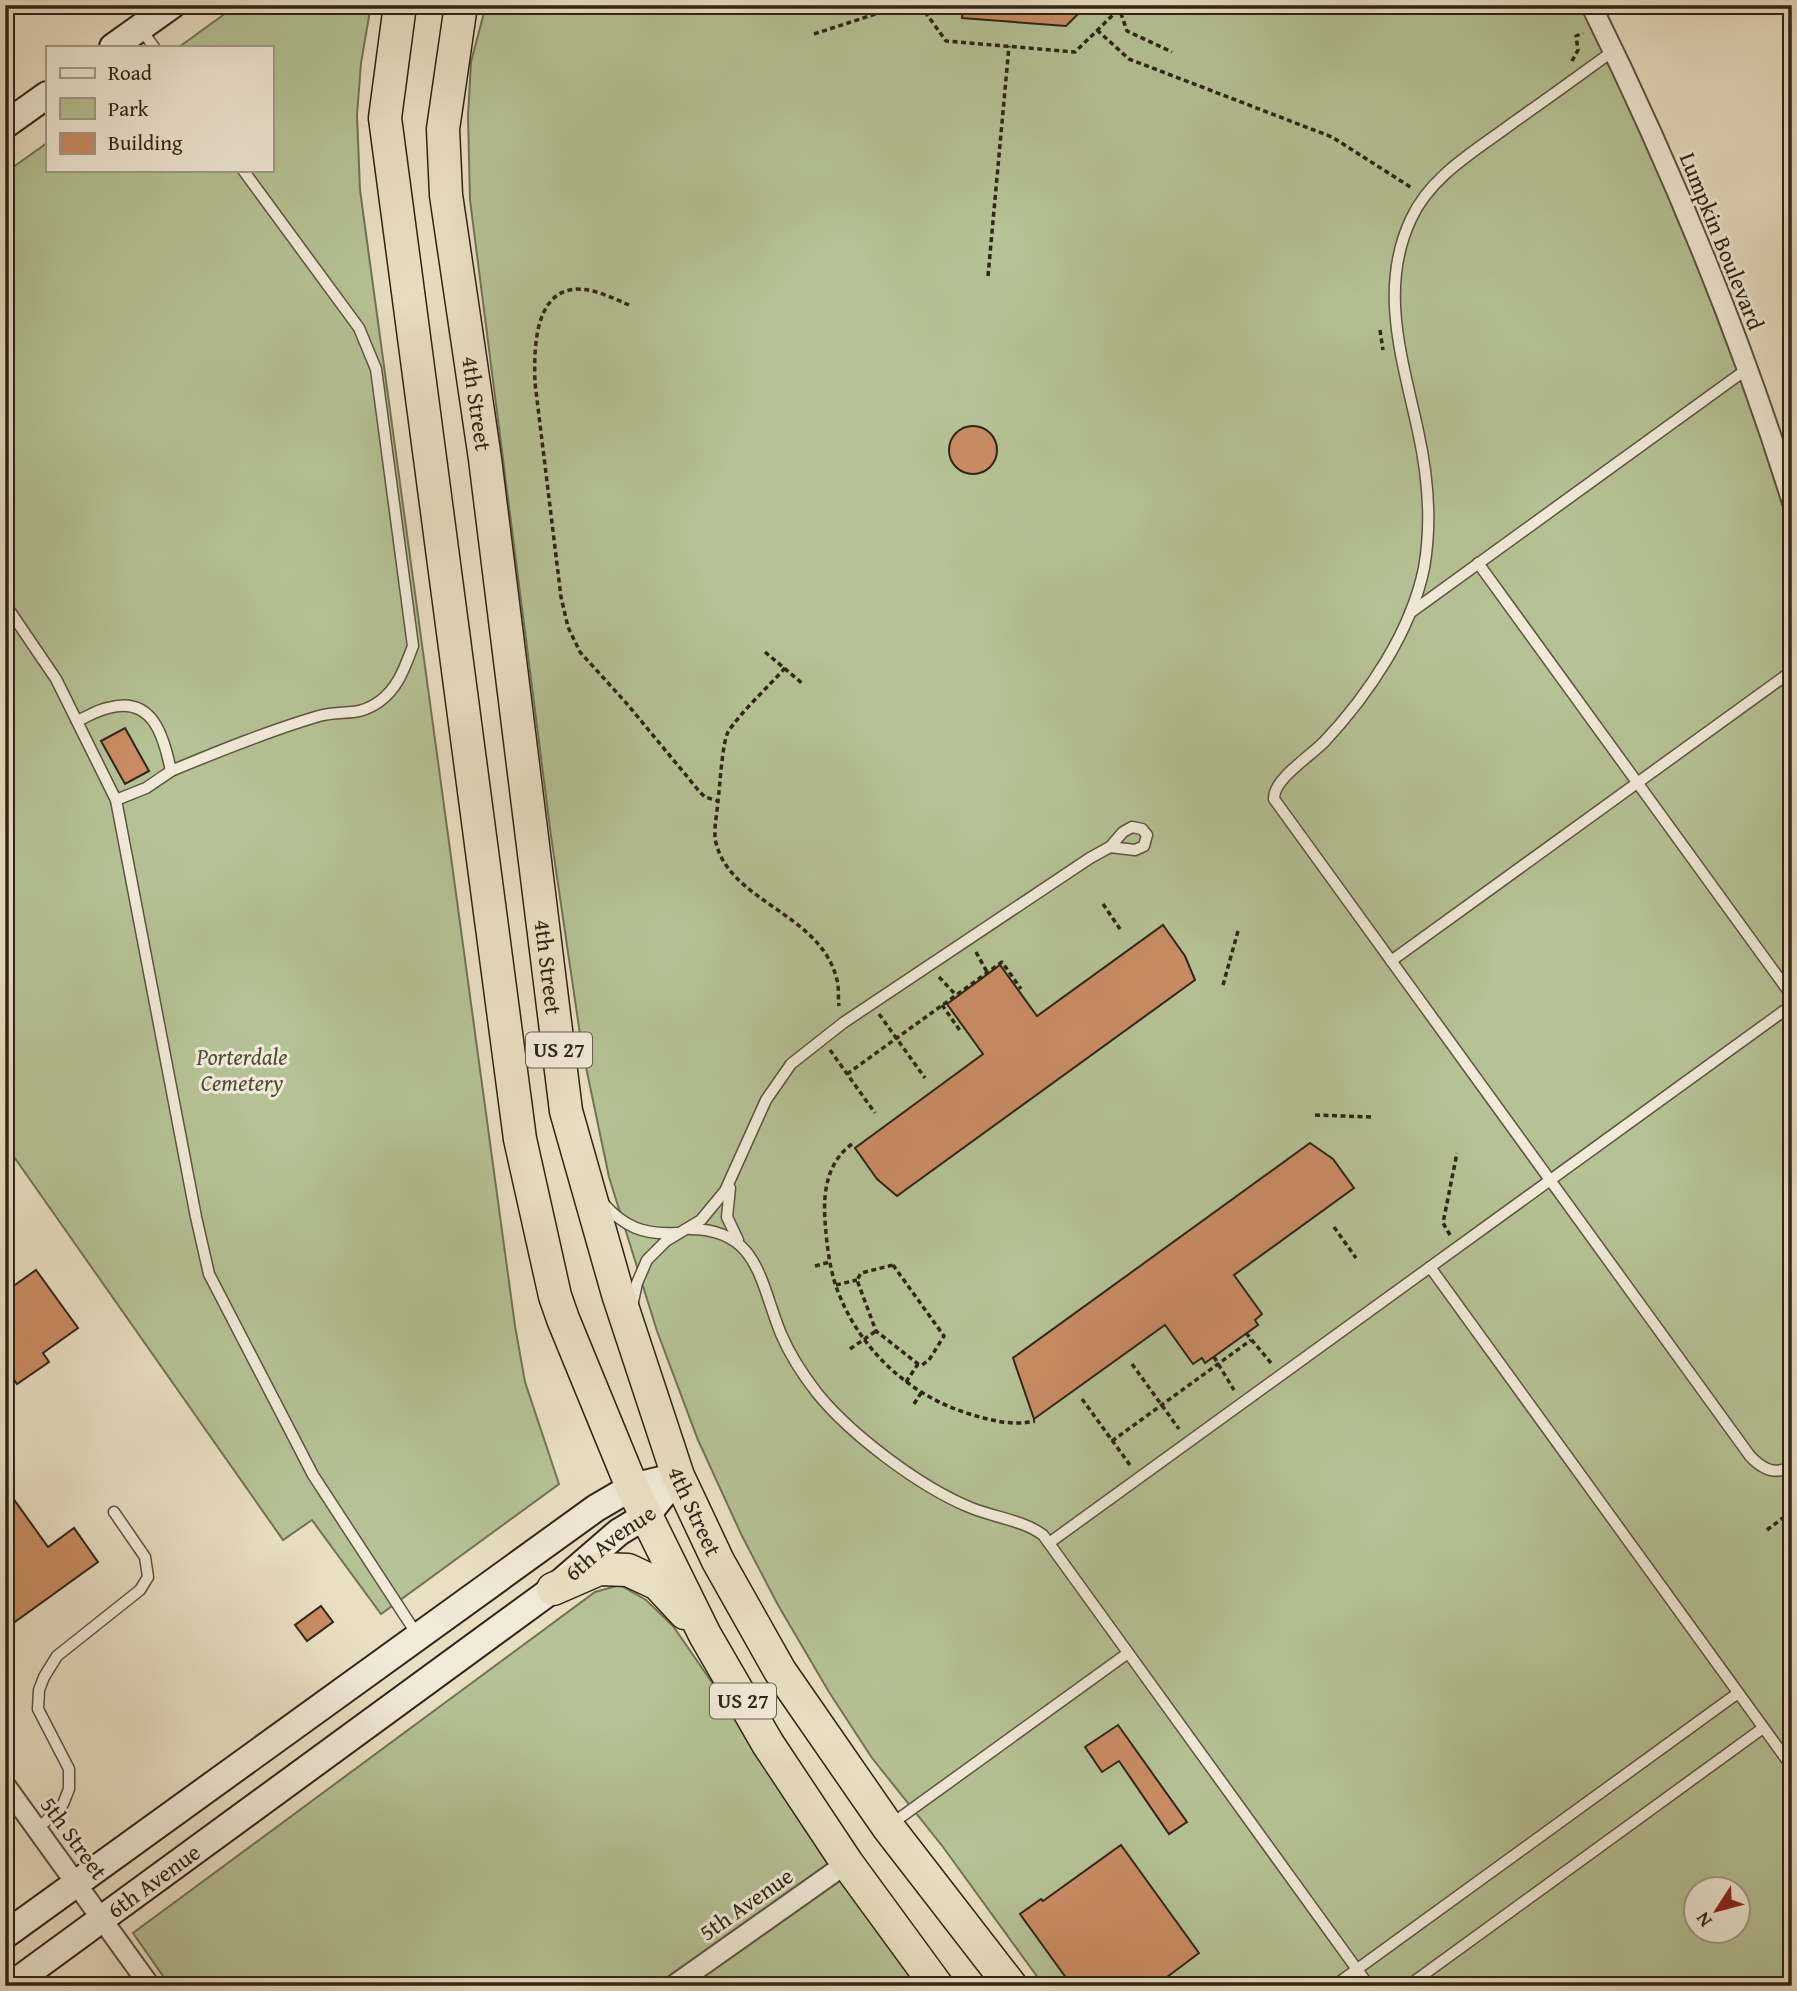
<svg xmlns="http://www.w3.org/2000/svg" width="1797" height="1991" font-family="'Gentium Book Plus',serif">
	<rect width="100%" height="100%" fill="#eadfc3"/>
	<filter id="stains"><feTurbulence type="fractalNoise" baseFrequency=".00286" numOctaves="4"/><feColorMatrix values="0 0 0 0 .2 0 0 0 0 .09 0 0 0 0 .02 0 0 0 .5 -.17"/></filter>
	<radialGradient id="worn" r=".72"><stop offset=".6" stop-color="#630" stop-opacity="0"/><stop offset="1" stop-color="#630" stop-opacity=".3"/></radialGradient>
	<g fill="#b5c295" stroke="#727356" stroke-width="2" fill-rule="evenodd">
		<polygon points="237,5 371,5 361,63 357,115 360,190 515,1326 525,1382 559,1484 381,1614 312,1520 283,1540 5,1144 5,173 47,143 47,170 271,170 271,47 179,47"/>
		<path d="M486,5H1591L1779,461L1792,458V1986H1044L943,1847L872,1758L829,1692L778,1605L742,1536L698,1440L657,1331L609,1177L582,1048L551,836L470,200L468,116L471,62ZM1696,1890H1738V1932H1696Z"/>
		<polygon points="620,1585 646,1600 673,1626 921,1986 170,1986 133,1933 595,1592"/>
	</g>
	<g fill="#c98c64" stroke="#2f2416" stroke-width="2">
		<polygon points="963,5 1087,5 1066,26 962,18"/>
		<circle cx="973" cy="450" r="24"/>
		<polygon points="125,728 149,771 125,784 101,741"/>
		<polygon points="1163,925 1185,956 1195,980 897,1196 877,1179 855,1148 983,1054 947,1004 1000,965 1037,1016"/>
		<polygon points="1310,1143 1333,1159 1354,1188 1234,1275 1262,1314 1255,1320 1258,1325 1205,1363 1202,1358 1193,1364 1165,1325 1034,1419 1013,1358"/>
		<polygon points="36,1270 78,1328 43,1353 49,1362 17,1384 12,1377 5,1382 5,1292"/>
		<polygon points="5,1487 48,1547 74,1528 98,1562 5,1629"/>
		<polygon points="321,1606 333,1622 307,1641 295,1625"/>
		<polygon points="1118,1725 1187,1822 1169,1834 1119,1761 1102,1772 1085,1747"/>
		<polygon points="1121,1845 1199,1953 1155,1986 1072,1986 1020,1914 1041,1899 1043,1901"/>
	</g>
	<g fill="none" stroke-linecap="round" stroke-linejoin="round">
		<g stroke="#5e5341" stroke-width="13">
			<g id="service">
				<polyline points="140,28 154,47"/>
				<path d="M1613,51C1580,75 1547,99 1514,122C1477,150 1431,175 1411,219C1378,289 1403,361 1418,431C1428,476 1432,523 1424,568C1411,632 1368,695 1325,741C1311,756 1273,779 1274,799L1750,1456C1762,1469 1775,1476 1792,1466"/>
				<polyline points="1478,563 1792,996"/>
				<polyline points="5,604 56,679 116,800 196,1217 209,1274 313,1475 418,1636"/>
				<polyline points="1410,613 1747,369"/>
				<path d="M77,721C87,717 97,710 108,708C153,695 164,737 171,771L146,788L116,800"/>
				<path d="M171,771C219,751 268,731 319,716C343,709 357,718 380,701C399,687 405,666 413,646L376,369L359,328L243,170"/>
				<polyline points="1391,961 1792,671"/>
				<polyline points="730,1188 727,1217 738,1240"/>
				<path d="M603,1203C624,1227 644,1235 676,1233"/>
				<path d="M690,1229C759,1229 760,1283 781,1334C790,1355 803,1375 817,1393C851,1435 919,1486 969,1507C992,1517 1023,1520 1043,1535L1369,1986"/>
				<polyline points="1430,1267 1792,1767"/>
				<polyline points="632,1306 637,1283 647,1260 666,1241 701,1220 725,1191 766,1100 791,1064 843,1023 1090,858 1110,847 1135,850 1144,846 1147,835 1142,829 1132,827 1123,832 1110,847"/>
				<polyline points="1049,1543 1792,1005"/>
				<polyline points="890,1825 1128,1653"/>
				<polyline points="37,1830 63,1804 69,1789 69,1769 38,1709 39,1690 44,1677 57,1656 140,1590 148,1577 145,1557 114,1512"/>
				<polyline points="1334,1986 1738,1693"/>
				<polyline points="1408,1986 1763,1728"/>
			</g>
		</g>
		<g stroke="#5e5341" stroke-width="23">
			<g id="minor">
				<path d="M1591,5C1670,165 1739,331 1792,501"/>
				<polyline points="5,1785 150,1986"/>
				<polyline points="673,1986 847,1863"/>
			</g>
		</g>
		<g stroke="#2f2416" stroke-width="30">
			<g id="secondary">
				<polyline points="113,47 172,5"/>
				<polyline points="5,125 47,95"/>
				<polyline points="5,1935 596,1508 632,1487 678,1476"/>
				<path id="s1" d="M10,1986L553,1589L619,1532L647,1515L678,1476"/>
			</g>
		</g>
		<g stroke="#2f2416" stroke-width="35">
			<g id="trunk">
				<polyline points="400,5 385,118 520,1139 555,1296 563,1319 632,1487 705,1635 768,1744 847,1863 937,1986"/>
				<path id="s2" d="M461,5L443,129L446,195L485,459L566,1111L618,1294L678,1476L718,1561L780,1671L888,1827L1011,1986"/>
				<polyline points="553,1589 599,1569 628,1570 658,1584 685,1613"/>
			</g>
		</g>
		<g stroke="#2f2416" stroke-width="3.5" stroke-dasharray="5 3.5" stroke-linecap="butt">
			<polyline points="920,5 946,41 1075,52 1119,9"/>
			<polyline points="1118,5 1127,31 1172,52"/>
			<polyline points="1097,30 1129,59 1332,137 1412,188"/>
			<polyline points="814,34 897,7 898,5"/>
			<polyline points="1572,61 1578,50 1576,36 1583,33"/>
			<polyline points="988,276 1009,46"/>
			<path d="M629,305C613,298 595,289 577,289C533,291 534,352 535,383L561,597L568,627L580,652L628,705L699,791L705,797L718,801"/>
			<polyline points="1380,330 1383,350"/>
			<polyline points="765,652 803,684"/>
			<path d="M785,668C769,686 740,713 728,732C722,744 720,786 718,801C717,815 713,830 716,843C731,903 821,913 837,980C839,988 838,998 839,1006"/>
			<polyline points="1103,904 1120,929"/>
			<polyline points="976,952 987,972"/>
			<polyline points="939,977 955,994"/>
			<polyline points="1223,985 1238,931"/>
			<polyline points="942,1005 961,1032"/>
			<polyline points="879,1014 925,1078"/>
			<polyline points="830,1050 875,1113"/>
			<polyline points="847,1074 1002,962 1021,989"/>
			<polyline points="1315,1115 1371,1117"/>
			<path d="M852,1144C827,1162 823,1192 825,1221C827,1247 830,1275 841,1299C865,1355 914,1398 973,1415C993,1421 1015,1426 1035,1421"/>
			<polyline points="1334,1227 1356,1258"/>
			<polyline points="1450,1235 1443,1223 1457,1153"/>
			<polygon points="893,1265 944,1336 929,1360 922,1365 918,1364 876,1331 857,1280 861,1273"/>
			<polyline points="815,1266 830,1262"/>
			<polyline points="836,1285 857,1280"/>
			<polyline points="1246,1333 1271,1363"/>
			<polyline points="850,1349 876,1331"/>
			<polyline points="1214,1357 1234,1390"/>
			<polyline points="1132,1364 1179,1429"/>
			<polyline points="906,1382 918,1364"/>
			<polyline points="1082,1399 1130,1465"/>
			<polyline points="914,1404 921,1393"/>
			<polyline points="1112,1441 1251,1340"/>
			<polyline points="1767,1530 1792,1511"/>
		</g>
		<use href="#service" stroke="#f1ead8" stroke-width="10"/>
		<use href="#minor" stroke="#f1ead8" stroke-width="19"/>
		<use href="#secondary" stroke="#f1ead8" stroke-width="26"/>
		<use href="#trunk" stroke="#eadfc3" stroke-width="32"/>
	</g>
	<g text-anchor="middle" stroke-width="6" stroke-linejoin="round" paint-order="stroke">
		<g fill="#f1ead8" stroke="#695f50" stroke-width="2">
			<rect x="526" y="1032.5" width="66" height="35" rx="5"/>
			<rect x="710" y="1683.5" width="66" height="35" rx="5"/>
		</g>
		<g font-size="21" font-weight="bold" fill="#2f2416">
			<text x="559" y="1057">US 27</text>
			<text x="743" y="1708">US 27</text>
		</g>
		<g font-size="23" fill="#2f2416" stroke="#f1ead8">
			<text transform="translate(1722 241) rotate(68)" y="8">Lumpkin Boulevard</text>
			<text dy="8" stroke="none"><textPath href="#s2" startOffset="402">4th Street</textPath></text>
			<text dy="8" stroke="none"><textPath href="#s2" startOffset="970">4th Street</textPath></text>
			<text dy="8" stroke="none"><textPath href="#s2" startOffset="1536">4th Street</textPath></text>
			<text dy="8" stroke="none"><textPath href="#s1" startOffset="746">6th Avenue</textPath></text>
			<text transform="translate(74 1838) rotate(54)" y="8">5th Street</text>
			<text dy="8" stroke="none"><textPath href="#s1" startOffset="178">6th Avenue</textPath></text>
			<text transform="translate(746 1904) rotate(-35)" y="8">5th Avenue</text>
		</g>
		<g font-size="23" font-style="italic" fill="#504c36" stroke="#f1ead8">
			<text x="242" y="1065">Porterdale<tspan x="242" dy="26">Cemetery</tspan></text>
		</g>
	</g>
	<rect width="1797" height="1991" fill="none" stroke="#eadfc3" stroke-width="28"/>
	<rect x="7" y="7" width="1783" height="1977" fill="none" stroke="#2f2416" stroke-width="3.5"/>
	<rect x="14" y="14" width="1769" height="1963" fill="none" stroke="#2f2416" stroke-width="2"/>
	<rect x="46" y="46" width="228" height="126" fill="#f1ead8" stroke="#a39b8a" stroke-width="2"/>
	<rect x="60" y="68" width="35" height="10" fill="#f1ead8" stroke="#a39b8a" stroke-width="2"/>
	<text x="108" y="80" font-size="21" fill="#2f2416">Road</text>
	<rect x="60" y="98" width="35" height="21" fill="#b5c295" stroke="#a39b8a" stroke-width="2"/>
	<text x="108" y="116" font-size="21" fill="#2f2416">Park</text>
	<rect x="60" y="133" width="35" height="21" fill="#c98c64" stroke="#a39b8a" stroke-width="2"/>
	<text x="108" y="150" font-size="21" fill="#2f2416">Building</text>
	<g transform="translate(1717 1910) rotate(234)"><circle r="33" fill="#f1ead8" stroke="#a39b8a" stroke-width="2"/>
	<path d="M0-5L12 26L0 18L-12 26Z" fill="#8f2418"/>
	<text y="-10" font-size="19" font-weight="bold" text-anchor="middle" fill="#2f2416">N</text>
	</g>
	<rect width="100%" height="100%" filter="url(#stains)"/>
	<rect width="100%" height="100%" fill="url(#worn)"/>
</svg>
